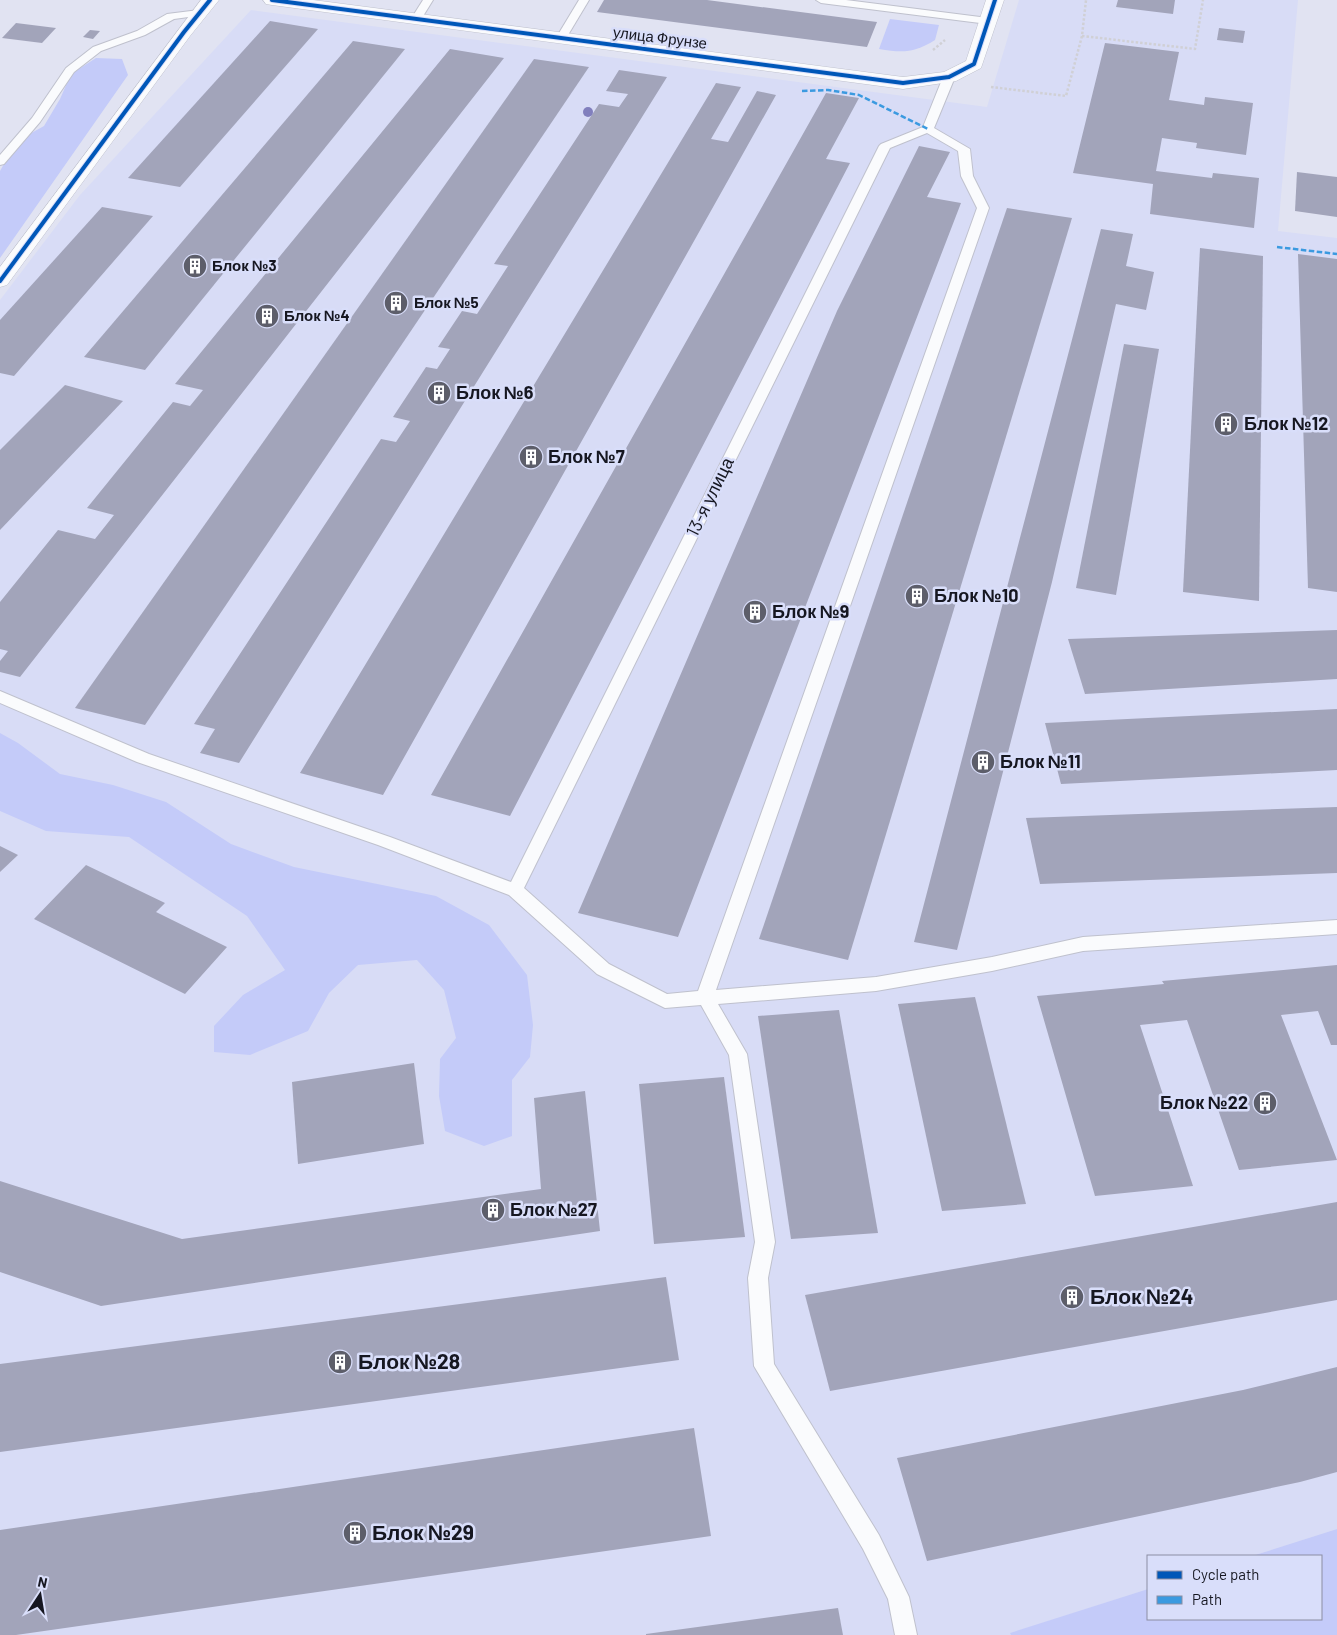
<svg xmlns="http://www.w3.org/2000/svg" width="1337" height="1635" font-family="Barlow,sans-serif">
	<rect width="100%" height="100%" fill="#e1e3f2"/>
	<polygon fill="#d8dcf6" points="1019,0 1298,0 1278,231 1337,238 1337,1529 1252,1556 1148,1556 1148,1589 1011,1633 1011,1635 0,1635 0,300 80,195 251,10 987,107"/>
	<g fill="#c4cbf9">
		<path d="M890,19L939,25L935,40C914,53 903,53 879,49Z"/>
		<polygon points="96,58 122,59 128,75 0,258 0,171 17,141 44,126 60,99 71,74"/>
		<polygon points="0,733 18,743 60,774 113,785 166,802 231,844 294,867 436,896 489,925 527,975 533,1025 530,1057 512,1080 512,1136 484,1146 445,1131 439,1096 440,1059 456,1038 444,990 417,960 358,965 329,993 308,1031 250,1055 214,1052 214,1026 243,995 285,970 247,916 129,837 46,831 0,811"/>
		<polygon points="1337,1529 1337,1635 1011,1635 1010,1633 1148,1589 1148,1619 1321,1619 1321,1556 1252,1556"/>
	</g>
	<g fill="#a2a4ba">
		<polygon points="604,0 707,0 877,22 867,47 597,12"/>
		<polygon points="1118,0 1175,0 1173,14 1116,7"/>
		<polygon points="270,21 318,29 180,187 128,178"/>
		<polygon points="16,23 56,28 42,43 2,38"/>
		<polygon points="1219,28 1245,31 1243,43 1217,40"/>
		<polygon points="90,30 100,31 93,39 83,37"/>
		<polygon points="353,41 405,49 145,370 84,357"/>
		<polygon points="1105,43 1179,52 1169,100 1204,105 1205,97 1253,103 1246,155 1196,148 1197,143 1162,138 1156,171 1212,178 1213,173 1259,178 1254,228 1150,214 1153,184 1073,173"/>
		<polygon points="450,49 504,58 20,677 0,672 0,661 8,651 0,649 0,602 58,530 95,539 114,515 87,508 173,402 190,406 203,390 175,384"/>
		<polygon points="534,59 589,67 145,725 75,708"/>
		<polygon points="619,70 667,77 239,763 200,753 215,729 194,724 381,439 396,442 410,421 393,417 426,367 437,369 450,349 438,347 462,311 477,314 508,266 494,264 599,104 619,107 628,94 606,91"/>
		<polygon points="716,83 741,87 711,139 728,142 757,91 776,95 383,795 300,773"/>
		<polygon points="826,93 859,98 826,159 850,163 510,816 431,795"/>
		<polygon points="919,146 950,152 927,197 961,203 678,937 578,913 837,311"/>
		<polygon points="1297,172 1337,177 1337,217 1295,211"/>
		<polygon points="102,207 153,216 14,376 0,373 0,320"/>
		<polygon points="1007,208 1072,218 848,960 759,939"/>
		<polygon points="1101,229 1133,234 1126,266 1154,272 1146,310 1116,304 1052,582 957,950 914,942"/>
		<polygon points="1200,248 1263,256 1259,601 1183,592"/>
		<polygon points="1298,254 1337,259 1337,592 1308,588"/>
		<polygon points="1124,344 1159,349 1116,595 1076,588"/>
		<polygon points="65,385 123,401 0,530 0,450"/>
		<polygon points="1337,630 1337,679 1085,694 1068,639"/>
		<polygon points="1337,709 1337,770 1061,784 1045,723"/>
		<polygon points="1337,807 1337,873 1040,884 1026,818"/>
		<polygon points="0,846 18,855 0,872"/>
		<polygon points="86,865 165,903 156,912 227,947 185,994 34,919"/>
		<polygon points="1337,965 1337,1045 1331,1045 1318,1011 1281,1015 1337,1160 1239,1170 1187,1020 1140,1025 1193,1186 1095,1196 1037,996 1164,984 1162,981"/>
		<polygon points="975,997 1026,1204 942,1211 898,1004"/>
		<polygon points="839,1010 878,1233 791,1239 758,1016"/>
		<polygon points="414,1063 424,1144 298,1164 292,1082"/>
		<polygon points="724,1077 745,1237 654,1244 639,1084"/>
		<polygon points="585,1091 600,1231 101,1306 0,1272 0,1181 182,1239 541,1189 534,1098"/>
		<polygon points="1337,1202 1337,1300 830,1391 805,1295"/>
		<polygon points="666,1277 679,1360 0,1452 0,1364"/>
		<polygon points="1337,1367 1337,1472 1300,1482 927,1561 897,1458 1243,1390"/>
		<polygon points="694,1428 711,1536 16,1635 0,1635 0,1530"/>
		<polygon points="838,1608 843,1635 646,1635 646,1634"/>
	</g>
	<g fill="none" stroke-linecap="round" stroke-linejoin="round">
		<g stroke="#bfc1cd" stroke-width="2">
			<g id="lane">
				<polygon points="423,0 433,0 420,21 412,21 411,19"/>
				<polygon points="579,0 589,0 565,40 557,40 556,38"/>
				<polygon points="816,0 846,0 988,18 993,21 988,24 821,3"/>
				<polygon points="199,10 203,11 204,13 203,15 174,19 145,35 101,51 74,72 40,122 4,164 0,165 0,155 32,118 66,68 93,47 137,31 167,14"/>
				<path d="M949,74L955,77L934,128L970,149L973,176L989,208L716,990L876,977L992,957L1083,937L1337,920V934L1083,951L992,971L876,991L718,1004L747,1054L775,1242L768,1278L774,1364L879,1535L909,1597L917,1635H895L888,1599L863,1549L754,1366L748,1278L755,1242L729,1055L701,1005L665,1008L597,974L509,895L378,845L137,762L0,703V691L149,754L390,837L511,882L879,146L881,144L923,127L943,77ZM927,133L958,151L961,176L977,208L698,991L667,994L609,964L524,888L890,148Z"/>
			</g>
		</g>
		<g stroke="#bfc1cd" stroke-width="1">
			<g id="secondary">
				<polygon points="201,0 219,0 190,36 7,285 0,287 0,267"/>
				<polygon points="263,0 313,0 903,77 944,72 966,61 986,0 1004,0 981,68 956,81 903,89 272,5 266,4"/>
			</g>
		</g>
		<g stroke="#d0d0d5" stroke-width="2.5" stroke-dasharray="2.5 2" stroke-linecap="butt">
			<polyline points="1082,36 1195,49 1203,0"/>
			<polyline points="933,50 945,40"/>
			<polyline points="991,87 1066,96 1082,36 1086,0"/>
		</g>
		<use href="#lane" fill="#fafbfd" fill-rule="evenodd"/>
		<use href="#secondary" fill="#fafbfd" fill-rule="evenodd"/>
		<g stroke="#3b9ae0" stroke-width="2.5" stroke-dasharray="5.5 2.5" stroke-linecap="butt">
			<polyline points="802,91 828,90 859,95 928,129"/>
			<polyline points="1277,247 1337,254"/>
		</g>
		<g stroke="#d9defa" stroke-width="6">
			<g id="cycleway">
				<polyline points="272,0 903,83 949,77 974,64 995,0"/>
				<polyline points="0,281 184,32 210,0"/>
			</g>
		</g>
		<use href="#cycleway" stroke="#0057b8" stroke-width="4"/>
	</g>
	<circle fill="#817fbd" cx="588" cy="112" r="5"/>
	<defs>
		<g id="building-disc" transform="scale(1.25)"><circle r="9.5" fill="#5d5e6a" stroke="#d9defa"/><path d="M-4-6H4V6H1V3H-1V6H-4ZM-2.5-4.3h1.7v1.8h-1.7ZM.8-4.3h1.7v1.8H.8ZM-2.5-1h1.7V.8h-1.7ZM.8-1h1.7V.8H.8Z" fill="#fff"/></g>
	</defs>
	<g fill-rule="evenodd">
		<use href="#building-disc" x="195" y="266"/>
		<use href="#building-disc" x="396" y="303"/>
		<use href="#building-disc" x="267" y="316"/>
		<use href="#building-disc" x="439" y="393"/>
		<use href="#building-disc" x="1226" y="424"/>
		<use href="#building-disc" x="531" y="457"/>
		<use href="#building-disc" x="917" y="596"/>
		<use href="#building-disc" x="755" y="612"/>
		<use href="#building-disc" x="983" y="762"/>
		<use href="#building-disc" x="1265" y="1103"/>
		<use href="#building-disc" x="493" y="1210"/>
		<use href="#building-disc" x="1072" y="1297"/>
		<use href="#building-disc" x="340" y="1362"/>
		<use href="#building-disc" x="355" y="1533"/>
	</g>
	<g text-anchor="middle" stroke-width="5" stroke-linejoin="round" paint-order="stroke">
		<g font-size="15" fill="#161721" stroke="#d9defa">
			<text transform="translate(660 38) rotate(7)" y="5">улица Фрунзе</text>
		</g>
		<g font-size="15" font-weight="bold" fill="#161721" stroke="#d9defa" text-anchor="start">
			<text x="212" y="271">Блок №3</text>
			<text x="414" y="308">Блок №5</text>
			<text x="284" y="321">Блок №4</text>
		</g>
		<g font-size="18" font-weight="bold" fill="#161721" stroke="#d9defa" text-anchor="start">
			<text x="456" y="399">Блок №6</text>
			<text x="1244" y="430">Блок №12</text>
			<text x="548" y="463">Блок №7</text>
			<text x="934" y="602">Блок №10</text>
			<text x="772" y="618">Блок №9</text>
			<text x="1000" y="768">Блок №11</text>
			<text x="1248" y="1109" text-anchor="end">Блок №22</text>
			<text x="510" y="1216">Блок №27</text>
		</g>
		<g font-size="18" fill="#161721" stroke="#d9defa">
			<text transform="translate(710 497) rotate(-64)" y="6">13-я улица</text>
		</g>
		<g font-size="21" font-weight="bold" fill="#161721" stroke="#d9defa" text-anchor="start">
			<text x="1090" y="1304">Блок №24</text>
			<text x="358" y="1369">Блок №28</text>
			<text x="372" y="1540">Блок №29</text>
		</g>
	</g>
	<rect x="1147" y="1555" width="175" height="65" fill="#d9defa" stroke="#8b8ea3"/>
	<rect x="1157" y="1571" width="25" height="8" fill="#0057b8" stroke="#8b8ea3"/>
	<text x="1192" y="1580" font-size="15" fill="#161721">Cycle path</text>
	<rect x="1157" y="1596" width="25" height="8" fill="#3b9ae0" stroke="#8b8ea3"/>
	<text x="1192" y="1605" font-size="15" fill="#161721">Path</text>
	<g transform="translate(40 1595) rotate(12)" stroke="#d9defa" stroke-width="4" paint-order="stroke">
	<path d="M0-4L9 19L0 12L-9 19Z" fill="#161721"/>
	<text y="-8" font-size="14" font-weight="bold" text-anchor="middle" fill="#161721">N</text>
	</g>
</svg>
